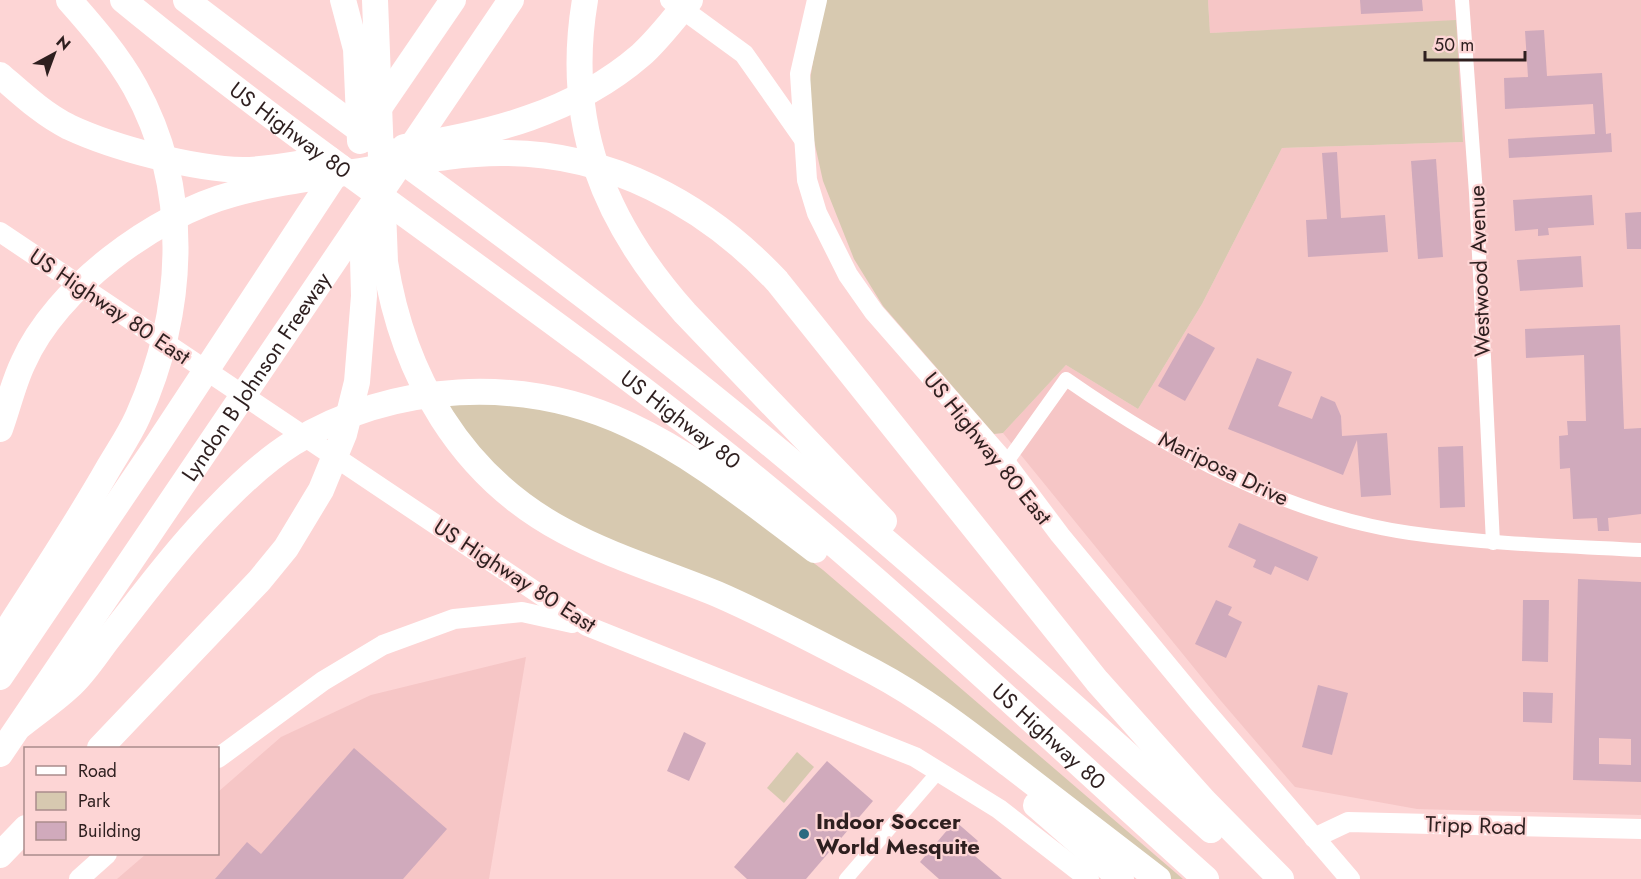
<svg xmlns="http://www.w3.org/2000/svg" width="1641" height="879" font-family="Jost,sans-serif">
	<rect width="100%" height="100%" fill="#fdd5d5"/>
	<g fill="#f6c6c6">
		<polygon points="1208,0 1641,0 1641,815 1417,809 1295,787 1221,701 1003,433 1066,365 1138,409 1202,304 1282,148 1463,142 1455,21 1210,33"/>
		<polygon points="526,657 489,879 117,879 146,854 218,854 218,792 281,737 371,695"/>
	</g>
	<g fill="#d7c9b0">
		<polygon points="823,0 1208,0 1210,33 1456,20 1463,142 1282,148 1202,304 1138,409 1066,365 1003,433 994,434 883,306 854,259 823,181 811,127 810,80"/>
		<polygon points="486,398 601,421 703,480 823,570 1183,879 1170,879 963,720 574,529 486,462 442,402"/>
		<polygon points="797,752 814,767 784,803 767,788"/>
	</g>
	<g fill="#d0aabc" fill-rule="evenodd">
		<polygon points="1360,0 1422,0 1423,11 1361,14"/>
		<polygon points="1544,30 1547,76 1602,73 1606,134 1611,133 1612,152 1509,158 1508,139 1595,134 1593,104 1505,109 1504,78 1528,77 1525,31"/>
		<polygon points="1337,152 1341,218 1385,215 1388,252 1308,257 1306,220 1327,219 1322,153"/>
		<polygon points="1436,159 1443,257 1418,259 1411,161"/>
		<polygon points="1592,195 1594,225 1548,228 1549,235 1538,236 1538,229 1515,231 1513,200"/>
		<polygon points="1641,212 1641,249 1627,249 1625,213"/>
		<polygon points="1581,256 1583,287 1520,291 1517,260"/>
		<polygon points="1620,325 1624,429 1641,428 1641,514 1608,518 1609,531 1598,531 1597,518 1573,519 1570,468 1560,469 1559,436 1568,435 1567,421 1586,421 1584,355 1526,358 1525,329"/>
		<polygon points="1188,333 1215,348 1185,401 1158,386"/>
		<polygon points="1257,358 1292,372 1278,406 1312,419 1321,396 1335,402 1341,416 1342,436 1387,433 1391,495 1361,497 1357,440 1343,475 1228,429"/>
		<polygon points="1463,446 1465,507 1440,508 1438,447"/>
		<polygon points="1239,523 1318,557 1308,581 1275,566 1271,575 1253,567 1256,560 1228,547"/>
		<path d="M1578,579L1641,582V782L1573,780ZM1599,738L1631,739V765L1599,764Z"/>
		<polygon points="1216,600 1232,607 1228,615 1242,622 1226,658 1195,644"/>
		<polygon points="1523,600 1549,600 1548,662 1522,661"/>
		<polygon points="1318,685 1348,693 1332,755 1302,747"/>
		<polygon points="1523,692 1553,693 1552,723 1523,722"/>
		<polygon points="684,732 706,743 689,781 667,771"/>
		<polygon points="354,748 447,829 403,879 215,879 247,842 261,854"/>
		<polygon points="827,761 873,801 806,879 747,879 734,867"/>
		<polygon points="955,821 978,841 969,851 1002,879 939,879 920,862"/>
	</g>
	<g fill="none" stroke-linecap="round" stroke-linejoin="round">
		<g stroke="#fff" stroke-width="14">
			<polyline points="1462,0 1476,193 1493,543"/>
			<path d="M1006,463L1066,379C1168,450 1285,515 1410,533C1487,544 1564,546 1641,550"/>
			<polyline points="846,879 939,771"/>
		</g>
		<g stroke="#fff" stroke-width="20">
			<polyline points="670,0 744,54 803,138"/>
			<polyline points="817,0 800,74 807,180 817,213 848,275 874,312 1006,463 1060,535 1198,702 1350,879"/>
			<polyline points="0,232 587,626 915,757 999,809 1089,879"/>
			<polyline points="218,758 323,681 383,645 454,619 522,612 572,623"/>
			<polyline points="1314,838 1348,822 1641,829"/>
			<polyline points="79,879 107,854"/>
		</g>
		<g stroke="#fff" stroke-width="26">
			<path id="s1" d="M123,0C318,160 531,298 728,456C894,589 1048,737 1206,879"/>
			<path d="M186,0C346,123 512,237 669,362C856,510 1034,670 1211,830"/>
			<polyline points="343,0 356,49 360,141"/>
			<path d="M375,0L385,262C403,375 460,476 564,531C612,557 666,573 717,594C770,617 822,645 874,672C923,698 967,732 1010,765C1060,803 1109,841 1158,879"/>
			<path d="M585,0C564,124 604,222 685,313L884,521"/>
			<path d="M0,75C22,94 43,114 69,127C114,148 193,169 243,170C271,170 301,163 329,159"/>
			<polyline points="377,111 453,0"/>
			<path d="M404,147C489,134 574,113 641,55C659,39 674,18 690,0"/>
			<path d="M0,429C8,407 13,384 23,363C56,288 155,215 233,194C276,182 322,177 366,170C410,163 456,153 501,153C608,152 705,204 777,281L1097,681L1204,801L1281,879"/>
			<path d="M0,641C37,583 75,527 109,467C119,450 130,434 138,416C185,311 192,190 135,87C117,55 93,27 69,0"/>
			<polyline points="0,677 155,448 340,167"/>
			<path d="M20,726C36,713 54,701 69,687C86,672 98,651 112,634C145,592 178,548 215,510C238,486 264,461 293,443C393,382 523,375 629,425C696,456 756,506 815,550"/>
			<polyline points="100,748 259,581 286,548 321,490 344,434 357,382 364,296 362,220"/>
			<path id="s2" d="M0,754L511,0"/>
			<polyline points="1036,805 1121,879"/>
			<polyline points="0,855 26,828"/>
		</g>
	</g>
	<circle fill="#2c6a80" stroke="#fdd5d5" stroke-width="2" cx="804" cy="834" r="6"/>
	<g text-anchor="middle" stroke-width="4.5" stroke-linejoin="round" paint-order="stroke">
		<g font-size="22" fill="#2e1f1f" stroke="#fdd5d5">
			<text dy="8" stroke="none"><textPath href="#s1" startOffset="212">US Highway 80</textPath></text>
			<text transform="translate(1479 271) rotate(-92)" y="8">Westwood Avenue</text>
			<text transform="translate(110 306) rotate(34)" y="8">US Highway 80 East</text>
			<text dy="8" stroke="none"><textPath href="#s2" startOffset="456">Lyndon B Johnson Freeway</textPath></text>
			<text dy="8" stroke="none"><textPath href="#s1" startOffset="698">US Highway 80</textPath></text>
			<text transform="translate(988 448) rotate(51)" y="8">US Highway 80 East</text>
			<text transform="translate(1224 468) rotate(26)" y="8">Mariposa Drive</text>
			<text transform="translate(515 575) rotate(33)" y="8">US Highway 80 East</text>
			<text dy="8" stroke="none"><textPath href="#s1" startOffset="1184">US Highway 80</textPath></text>
			<text transform="translate(1476 825) rotate(2)" y="8">Tripp Road</text>
		</g>
		<g font-size="22" font-weight="bold" fill="#2e1f1f" stroke="#fdd5d5" text-anchor="start">
			<text x="816" y="829">Indoor Soccer<tspan x="816" dy="25">World Mesquite</tspan></text>
		</g>
	</g>
	<rect x="24" y="747" width="195" height="108" fill="#fdd5d5" stroke="#aa8c8c" stroke-width="1.5"/>
	<rect x="36" y="766" width="30" height="9" fill="#ffffff" stroke="#aa8c8c" stroke-width="1.5"/>
	<text x="78" y="777" font-size="18" fill="#2e1f1f">Road</text>
	<rect x="36" y="792" width="30" height="18" fill="#d7c9b0" stroke="#aa8c8c" stroke-width="1.5"/>
	<text x="78" y="807" font-size="18" fill="#2e1f1f">Park</text>
	<rect x="36" y="822" width="30" height="18" fill="#d0aabc" stroke="#aa8c8c" stroke-width="1.5"/>
	<text x="78" y="837" font-size="18" fill="#2e1f1f">Building</text>
	<g transform="translate(54 54) rotate(41)" stroke="#fdd5d5" stroke-width="4.5" paint-order="stroke">
	<path d="M0-4.5L10 22L0 15L-10 22Z" fill="#2e1f1f"/>
	<text y="-9" font-size="16" font-weight="bold" text-anchor="middle" fill="#2e1f1f">N</text>
	</g>
	<path d="M1425 51v9h100v-9" fill="none" stroke="#2e1f1f" stroke-width="3"/>
	<text x="1434" y="51" font-size="18" fill="#2e1f1f" stroke="#fdd5d5" stroke-width="4.5" paint-order="stroke">50 m</text>
</svg>
